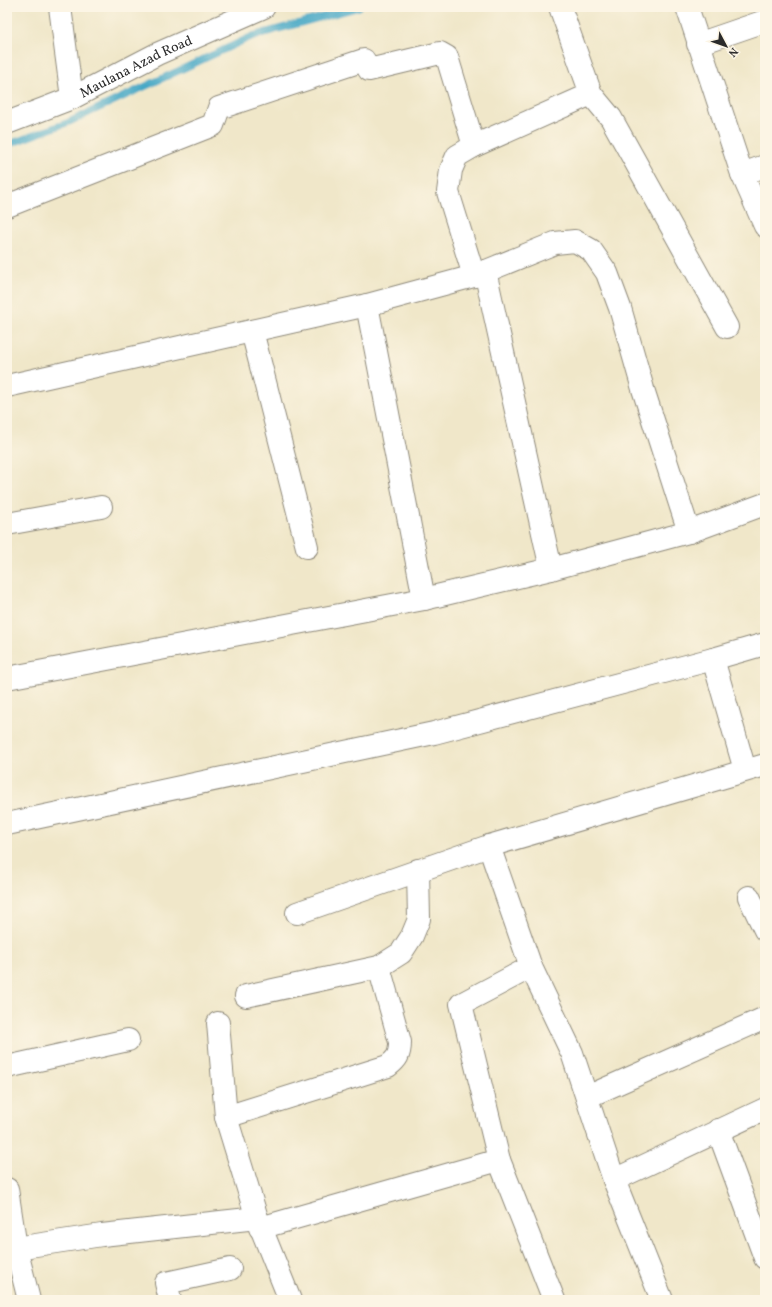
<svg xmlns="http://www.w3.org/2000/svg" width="772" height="1307" font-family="Vollkorn,serif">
	<rect width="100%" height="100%" fill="#fcf5e5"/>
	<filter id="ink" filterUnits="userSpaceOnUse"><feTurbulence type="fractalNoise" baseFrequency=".025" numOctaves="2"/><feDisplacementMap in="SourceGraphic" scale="8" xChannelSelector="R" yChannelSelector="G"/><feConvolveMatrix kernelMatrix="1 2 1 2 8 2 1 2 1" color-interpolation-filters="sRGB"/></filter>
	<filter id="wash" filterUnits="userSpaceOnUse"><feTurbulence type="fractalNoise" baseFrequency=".012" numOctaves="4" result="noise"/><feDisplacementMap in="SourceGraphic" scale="16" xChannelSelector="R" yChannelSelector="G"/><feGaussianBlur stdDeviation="0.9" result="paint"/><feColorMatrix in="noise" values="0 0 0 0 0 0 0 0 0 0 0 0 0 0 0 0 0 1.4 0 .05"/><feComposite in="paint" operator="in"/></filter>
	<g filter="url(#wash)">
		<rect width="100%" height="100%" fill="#f0e7c9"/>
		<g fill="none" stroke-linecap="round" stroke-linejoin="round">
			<polyline stroke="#46a8c6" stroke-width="7" points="7,145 69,122 253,36 359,7"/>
		</g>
	</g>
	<g filter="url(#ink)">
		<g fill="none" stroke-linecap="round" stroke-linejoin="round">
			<g stroke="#8e897a" stroke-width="24">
				<g id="minor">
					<polyline points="60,7 72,98"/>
					<polyline points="560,7 591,94 611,118 727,327"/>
					<polyline points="687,7 742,174 765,226"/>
					<polyline points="698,44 765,21"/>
					<path id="s1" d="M7,123L72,98L157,54L264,7"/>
					<polyline points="742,174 765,166"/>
					<polyline points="7,206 213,125 219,108 364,60 369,70 440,53 447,57 474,146"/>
					<polyline points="485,271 551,569"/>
					<polyline points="474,276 448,192 451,170 457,156 474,146 591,94"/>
					<polyline points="367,305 424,599"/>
					<polyline points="252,331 307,547"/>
					<polyline points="7,386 367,305 474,276 555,243 575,241 591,250 607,273 620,308 643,389 689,532 551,569 424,599 7,678"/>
					<polyline points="7,524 101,507"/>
					<polyline points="689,532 765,504"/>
					<polyline points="713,659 765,644"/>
					<polyline points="7,824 434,733 713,659 745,770"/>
					<polyline points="489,846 531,967 572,1053 614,1180 662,1300"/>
					<polyline points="749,897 765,930"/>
					<polyline points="297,913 489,846 765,765"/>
					<polyline points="531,967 461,1004 499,1160 554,1300"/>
					<polyline points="246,996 379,967 401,953 412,936 419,919 418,870"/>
					<polyline points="7,1067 128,1040"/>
					<polyline points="587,1097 765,1018"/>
					<path d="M226,1117L388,1066C397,1059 400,1055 400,1042L379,967"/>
					<polyline points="718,1130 765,1258"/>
					<polyline points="614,1180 765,1109"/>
					<polyline points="7,1189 16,1248 29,1300"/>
					<polyline points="257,1218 290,1300"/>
					<polyline points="260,1228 499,1160"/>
					<polyline points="16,1248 102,1235 257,1218 226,1117 218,1023"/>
					<polyline points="170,1300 166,1283 230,1269"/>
				</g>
			</g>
			<use href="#minor" stroke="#fff" stroke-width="22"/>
		</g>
	</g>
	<g text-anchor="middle" stroke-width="3.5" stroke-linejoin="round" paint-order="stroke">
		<g font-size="14" fill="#2b2b2b" stroke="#fcf5e5">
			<text dy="5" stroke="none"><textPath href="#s1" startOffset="141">Maulana Azad Road</textPath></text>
		</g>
	</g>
	<rect width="772" height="1307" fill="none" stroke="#fcf5e5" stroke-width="24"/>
	<g transform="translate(726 46) rotate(131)" stroke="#fcf5e5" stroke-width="3" paint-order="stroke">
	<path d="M0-3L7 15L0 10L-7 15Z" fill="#2b2b2b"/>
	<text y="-6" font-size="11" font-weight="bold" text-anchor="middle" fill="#2b2b2b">N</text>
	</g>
</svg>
